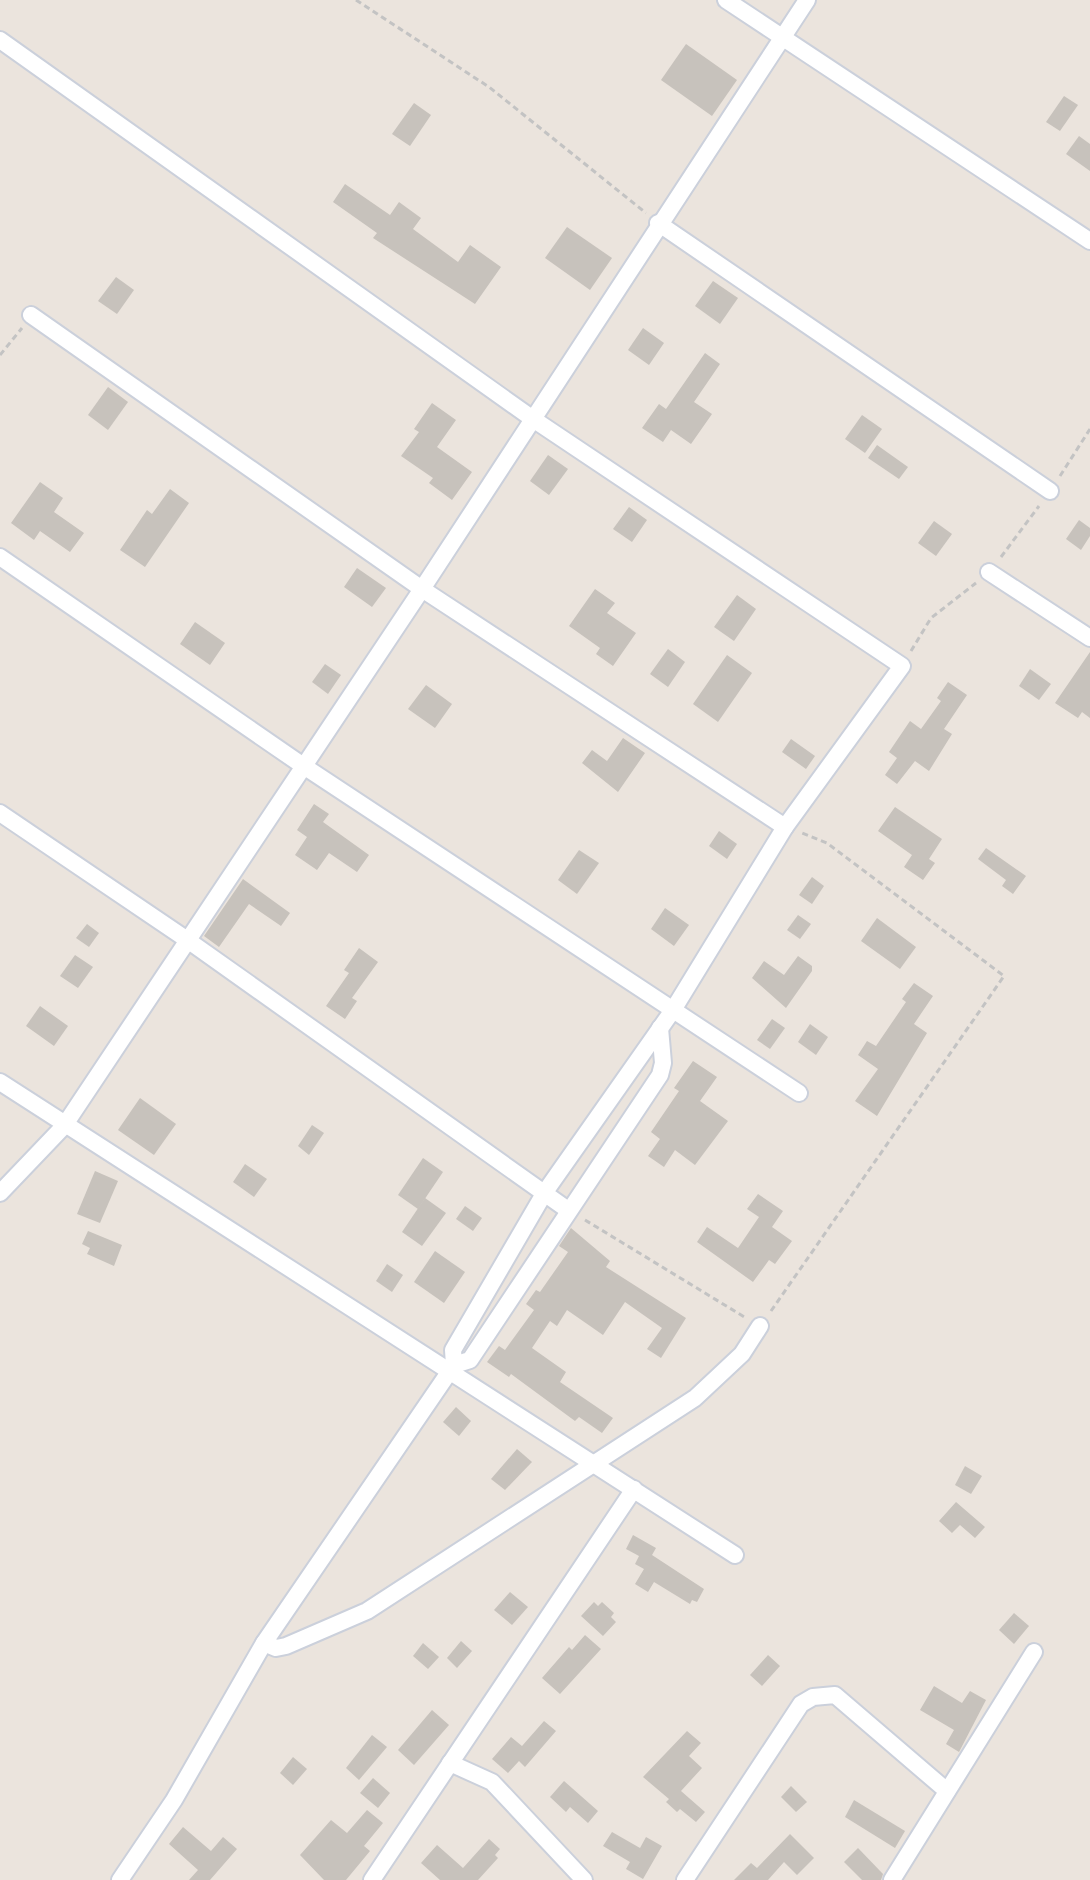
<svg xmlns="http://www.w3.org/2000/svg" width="1090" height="1880" font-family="'Titillium Web',sans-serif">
	<rect width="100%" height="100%" fill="#ebe4dd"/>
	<g fill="#c7c2bc">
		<polygon points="686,44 737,80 712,116 661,80"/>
		<polygon points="1064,96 1078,105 1060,131 1046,122"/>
		<polygon points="414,103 431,115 410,146 392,134"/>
		<polygon points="1079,136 1090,144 1090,171 1066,154"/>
		<polygon points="345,184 390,215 399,202 421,218 413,229 458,262 470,245 501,267 475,304 373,238 377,233 333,202"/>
		<polygon points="567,227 612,258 590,290 545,258"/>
		<polygon points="116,277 134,290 117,314 98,301"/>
		<polygon points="713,281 738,298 720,324 695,306"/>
		<polygon points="643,328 664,343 649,365 628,350"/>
		<polygon points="705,353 720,364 694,402 712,414 691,444 671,430 663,442 642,428 659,404 666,409"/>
		<polygon points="108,387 128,402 108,430 88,415"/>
		<polygon points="432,403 456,420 437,447 472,472 452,500 429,483 433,478 401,456 419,432 414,429"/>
		<polygon points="862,415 882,429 865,453 845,439"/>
		<polygon points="877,445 908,467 899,479 868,458"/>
		<polygon points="548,455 568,469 549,495 530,481"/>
		<polygon points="40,482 63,498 54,512 84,533 70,552 40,531 34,540 11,523"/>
		<polygon points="170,489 189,503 145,567 120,550 147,510 152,514"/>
		<polygon points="629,507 647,520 632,542 613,529"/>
		<polygon points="1079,520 1090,528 1090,536 1081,550 1066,539"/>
		<polygon points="934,521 952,534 936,556 918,543"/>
		<polygon points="357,568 386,588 372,607 344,587"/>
		<polygon points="595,589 615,603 607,613 636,633 613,666 596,654 600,648 569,626"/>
		<polygon points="737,595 756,609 734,641 714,627"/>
		<polygon points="195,622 225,643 210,665 180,644"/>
		<polygon points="668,649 685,662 668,687 650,674"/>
		<polygon points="1090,652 1090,718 1082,712 1078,718 1055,703"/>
		<polygon points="727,655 752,673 718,722 693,704"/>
		<polygon points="325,664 341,675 328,694 312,682"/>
		<polygon points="1030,669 1051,684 1039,700 1019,686"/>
		<polygon points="948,682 967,695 944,729 952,734 929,771 915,761 897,784 885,775 897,758 889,752 910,721 921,729 941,701 937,698"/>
		<polygon points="426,685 452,704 435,728 408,709"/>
		<polygon points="623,738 645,753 618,792 582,763 592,750 607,761"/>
		<polygon points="791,739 815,756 806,769 782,752"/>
		<polygon points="314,804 329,814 323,822 369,855 357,872 329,853 317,870 295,855 307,837 297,830"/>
		<polygon points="895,807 942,839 929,859 935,863 923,880 904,867 912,855 878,831"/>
		<polygon points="719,831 737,844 727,859 709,846"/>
		<polygon points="986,848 1026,876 1013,894 1002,886 1006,880 978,859"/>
		<polygon points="579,850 599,863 577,894 558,880"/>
		<polygon points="812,877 824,886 812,904 799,895"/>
		<polygon points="243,879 290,913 281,926 249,904 219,947 204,936"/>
		<polygon points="665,908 689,925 674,946 651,929"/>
		<polygon points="798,915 811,924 800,939 787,930"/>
		<polygon points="877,918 916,947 900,969 861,941"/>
		<polygon points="87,924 99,933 89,947 76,938"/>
		<polygon points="359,948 378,962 352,998 357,1001 345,1019 326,1006 349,973 344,970"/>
		<polygon points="75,955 93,967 78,988 60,976"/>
		<polygon points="798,956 812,966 812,971 786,1008 752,978 764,961 784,975"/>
		<polygon points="914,983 933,996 914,1024 927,1033 877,1116 855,1101 878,1069 858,1055 867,1041 876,1046 906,1002 902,999"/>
		<polygon points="40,1006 68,1026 54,1046 26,1026"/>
		<polygon points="772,1019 785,1028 770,1049 757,1040"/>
		<polygon points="810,1024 828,1037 816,1055 798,1042"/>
		<polygon points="693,1061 717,1077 700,1101 728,1121 695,1165 675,1150 664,1167 648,1156 660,1139 651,1132 679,1091 674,1088"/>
		<polygon points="140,1098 176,1124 154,1155 118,1130"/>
		<polygon points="312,1125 324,1133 309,1155 298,1146"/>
		<polygon points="423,1158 443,1172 418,1209 398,1195"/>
		<polygon points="245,1164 267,1179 254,1197 233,1182"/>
		<polygon points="95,1171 118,1181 100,1223 77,1214"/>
		<polygon points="758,1194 783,1211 772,1227 792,1241 775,1264 769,1260 753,1282 697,1242 707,1227 738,1248 759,1217 747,1209"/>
		<polygon points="425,1198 446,1213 422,1246 402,1232"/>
		<polygon points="465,1206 482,1218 473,1231 456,1219"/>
		<polygon points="571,1228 610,1261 606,1267 686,1318 661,1358 647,1349 662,1328 625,1302 603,1335 567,1310 557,1326 550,1321 532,1348 566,1372 560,1382 613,1418 602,1433 579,1417 575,1421 511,1374 509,1377 487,1362 499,1346 505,1350 534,1310 526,1304 536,1290 540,1292 568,1252 559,1246"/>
		<polygon points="88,1231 122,1245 114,1266 87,1254 90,1248 82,1244"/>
		<polygon points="435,1251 465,1272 444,1303 414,1282"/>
		<polygon points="387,1264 403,1275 392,1292 376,1281"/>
		<polygon points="456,1407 471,1421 459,1436 443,1422"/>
		<polygon points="517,1449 532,1462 505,1490 491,1479"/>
		<polygon points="965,1466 982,1476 971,1494 955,1485"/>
		<polygon points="956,1502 985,1527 975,1538 960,1525 952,1533 939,1521"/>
		<polygon points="633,1535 656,1548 652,1555 704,1589 697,1602 692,1600 690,1604 654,1582 648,1592 635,1584 644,1569 635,1564 639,1556 626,1549"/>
		<polygon points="510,1592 528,1607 512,1625 494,1610"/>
		<polygon points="594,1602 598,1606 602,1602 614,1613 611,1617 616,1622 603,1636 581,1616"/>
		<polygon points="1014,1613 1029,1626 1014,1644 999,1630"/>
		<polygon points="585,1635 601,1649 560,1694 542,1678 569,1647 572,1650"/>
		<polygon points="461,1641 472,1651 457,1668 447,1658"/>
		<polygon points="423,1643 439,1657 428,1669 413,1656"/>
		<polygon points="768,1655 780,1666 762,1686 750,1675"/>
		<polygon points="934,1686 962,1703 970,1691 986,1700 959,1752 946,1744 954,1730 920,1710"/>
		<polygon points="432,1710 449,1725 414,1765 398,1750"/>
		<polygon points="544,1721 556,1731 525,1767 519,1761 508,1773 492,1759 511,1737 522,1746"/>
		<polygon points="687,1731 701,1743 689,1756 702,1768 681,1791 705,1812 696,1822 680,1809 677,1812 666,1802 669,1799 643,1777"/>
		<polygon points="372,1735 387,1747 359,1780 346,1768"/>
		<polygon points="293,1757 307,1769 293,1785 280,1773"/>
		<polygon points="373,1778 390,1793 378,1808 360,1793"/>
		<polygon points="564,1781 598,1811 588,1823 570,1807 566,1812 550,1797"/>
		<polygon points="791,1786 807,1802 796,1812 781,1797"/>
		<polygon points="854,1800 905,1831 895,1848 845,1817"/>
		<polygon points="367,1810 383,1823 364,1846 370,1851 346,1880 324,1880 300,1855 331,1820 347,1833"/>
		<polygon points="183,1827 211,1851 223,1837 237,1849 210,1880 189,1880 198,1870 169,1844"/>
		<polygon points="612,1832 640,1848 646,1837 662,1846 643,1879 626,1869 630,1862 603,1846"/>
		<polygon points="790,1834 814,1858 797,1875 784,1862 768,1880 734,1880 751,1863 757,1868"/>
		<polygon points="489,1839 500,1849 495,1855 498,1858 478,1880 440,1880 421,1863 437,1845 463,1868"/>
		<polygon points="858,1848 883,1874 881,1880 862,1880 844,1862"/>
	</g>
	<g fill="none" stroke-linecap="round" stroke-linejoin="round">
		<g stroke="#cbd0db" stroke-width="20">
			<g id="street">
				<polyline points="726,0 1090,241"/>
				<polyline points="0,40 533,419 902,666 785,827 673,1010 545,1192 453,1350 454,1365"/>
				<polyline points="658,223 1050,491"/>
				<polyline points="31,315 422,589 785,827"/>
				<polyline points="0,557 302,765 799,1093"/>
				<polyline points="989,572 1090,638"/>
				<polyline points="0,813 186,939 568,1210"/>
				<polyline points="0,1082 735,1555"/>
				<polyline points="0,1193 64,1126 422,589 807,0"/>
				<polyline points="264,1643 276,1648 286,1646 367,1611 695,1398 742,1354 760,1326"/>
				<polyline points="450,1763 492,1782 584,1880"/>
				<polyline points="120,1880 174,1800 264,1643 454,1365 470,1360 660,1075 663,1063 660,1028"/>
				<polyline points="372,1880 634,1489"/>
				<polyline points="685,1880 801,1704 813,1697 835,1695 947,1791"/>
				<polyline points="892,1880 1034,1652"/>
			</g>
		</g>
		<g stroke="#c3c3c3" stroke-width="3" stroke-dasharray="6 4" stroke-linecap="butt">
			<polyline points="356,0 489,87 646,213"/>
			<polyline points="0,355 22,328"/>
			<polyline points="1060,476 1090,429"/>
			<polyline points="1001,557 1039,506"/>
			<polyline points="911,651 931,618 976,583"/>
			<polyline points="585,1220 746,1318"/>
			<polyline points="771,1311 1004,976 827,843 802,833"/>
		</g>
		<use href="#street" stroke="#fff" stroke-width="16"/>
	</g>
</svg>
